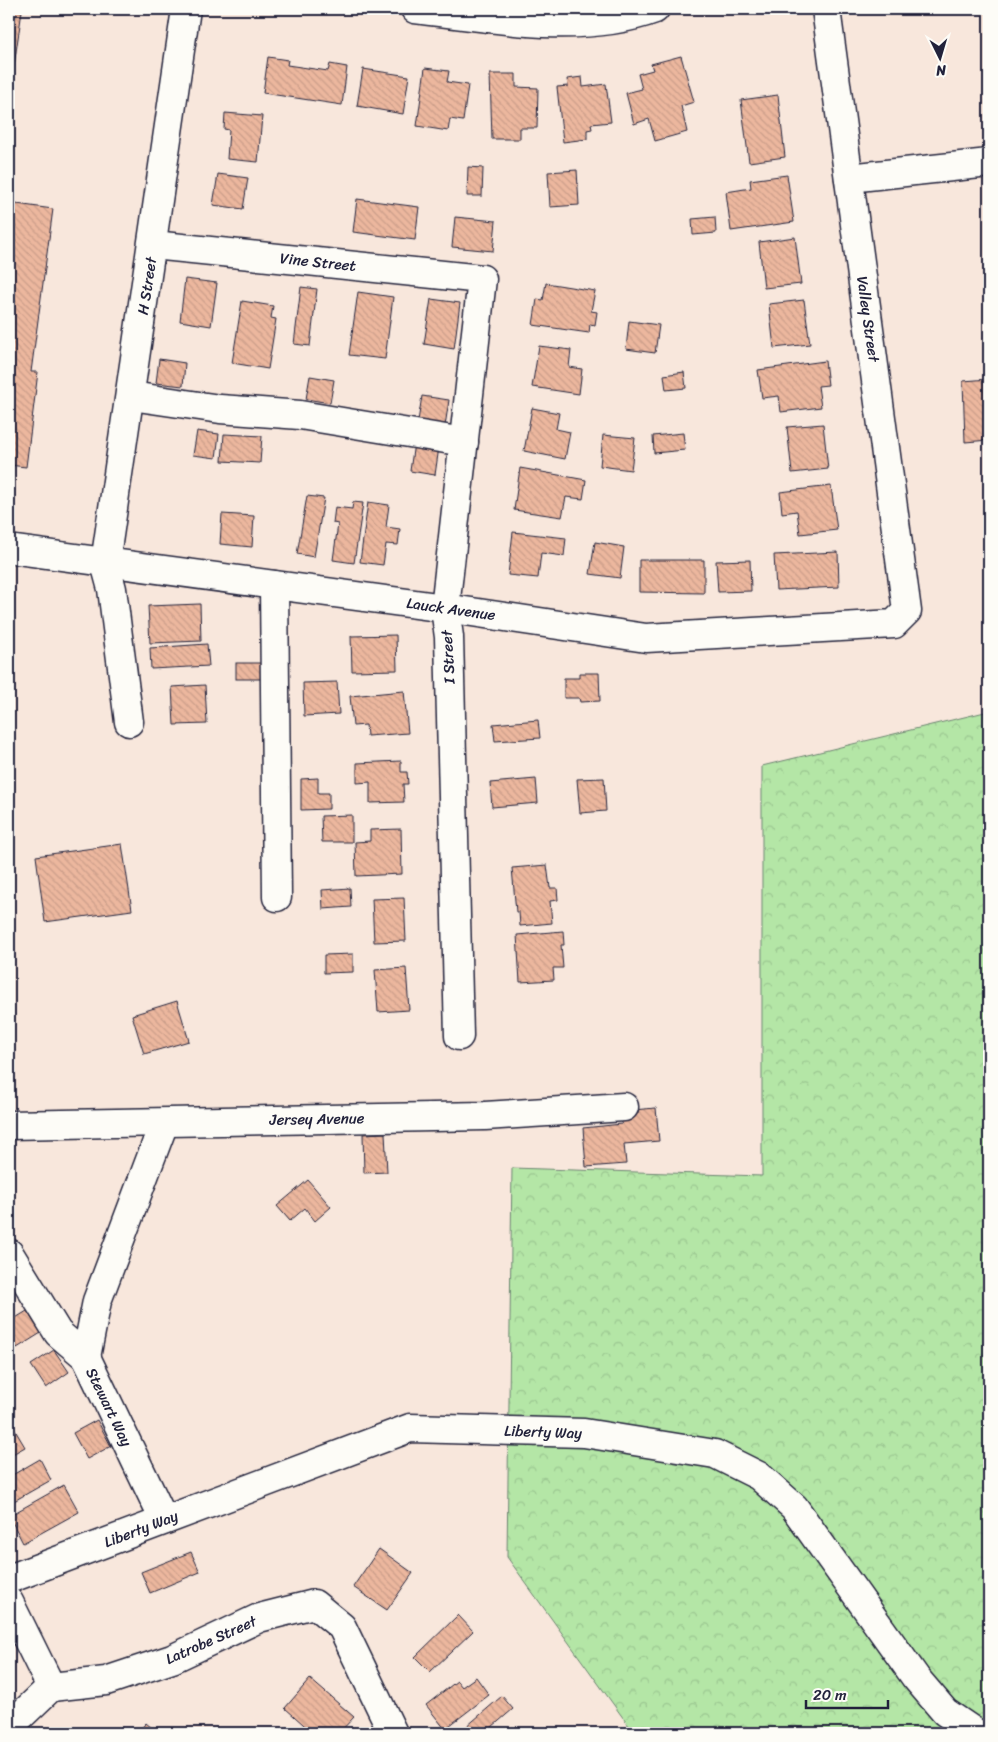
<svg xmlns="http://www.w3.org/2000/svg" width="998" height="1742" font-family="Sriracha,sans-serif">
	<defs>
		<pattern id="forest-crowns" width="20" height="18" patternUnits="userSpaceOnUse" patternTransform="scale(1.25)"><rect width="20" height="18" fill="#b4e6a6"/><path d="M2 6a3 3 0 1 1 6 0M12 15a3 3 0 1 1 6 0" fill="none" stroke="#9ac590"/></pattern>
		<pattern id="building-back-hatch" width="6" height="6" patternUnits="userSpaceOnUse" patternTransform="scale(1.25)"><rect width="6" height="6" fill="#ecb79e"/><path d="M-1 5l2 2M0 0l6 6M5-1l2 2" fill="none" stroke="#ca9d89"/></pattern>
	</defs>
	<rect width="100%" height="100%" fill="#f8e7dc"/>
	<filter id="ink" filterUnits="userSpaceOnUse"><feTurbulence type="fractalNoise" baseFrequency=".02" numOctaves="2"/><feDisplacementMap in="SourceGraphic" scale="10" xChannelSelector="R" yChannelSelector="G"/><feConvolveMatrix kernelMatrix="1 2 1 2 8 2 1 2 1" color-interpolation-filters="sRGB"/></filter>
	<g filter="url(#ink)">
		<polygon fill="url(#forest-crowns)" stroke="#6b8470" points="989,711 989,1733 634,1733 507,1557 512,1168 762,1176 762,766"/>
		<g fill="url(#building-back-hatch)" stroke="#22223b">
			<polygon points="9,10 22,11 11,86 9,86"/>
			<polygon points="681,56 694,102 681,106 687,132 655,141 649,119 634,124 626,93 642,89 638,74 653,70 651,64"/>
			<polygon points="268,57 288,60 287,65 328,71 330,64 347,67 342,105 263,93"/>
			<polygon points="425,68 449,71 447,82 468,85 463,121 450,119 448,131 417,126"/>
			<polygon points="363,69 409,76 403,114 357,106"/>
			<polygon points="490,74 516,74 516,87 538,88 537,128 520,128 520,139 492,139"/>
			<polygon points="582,77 583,87 606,84 611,122 591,124 592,129 587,130 587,139 563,142 557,87 568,86 567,79"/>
			<polygon points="778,95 785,157 749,162 741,100"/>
			<polygon points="225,113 262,116 258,162 227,159 229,130 224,129"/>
			<polygon points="468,167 483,168 482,196 467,196"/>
			<polygon points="577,170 579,205 550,207 548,172"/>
			<polygon points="218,174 248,178 243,209 213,205"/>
			<polygon points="787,175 794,222 731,231 726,192 751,188 750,180"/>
			<polygon points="357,199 419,207 415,240 353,232"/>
			<polygon points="9,203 53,209 31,372 38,372 26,467 9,465"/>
			<polygon points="455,217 496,221 493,251 452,247"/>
			<polygon points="715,217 716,233 693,235 692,219"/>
			<polygon points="795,237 801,284 764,288 759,242"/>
			<polygon points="185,279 217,283 211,326 180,321"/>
			<polygon points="546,283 595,291 591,311 597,312 595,325 590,324 589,333 533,325 537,299 543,300"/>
			<polygon points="301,287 317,289 310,346 294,344"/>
			<polygon points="358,292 393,297 385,359 349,355"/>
			<polygon points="431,299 460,303 454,349 424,344"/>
			<polygon points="804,300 810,344 774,348 769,304"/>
			<polygon points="242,301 273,306 271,318 276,319 268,369 232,363"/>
			<polygon points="629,321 659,325 655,353 626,349"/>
			<polygon points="539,346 571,350 569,367 582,369 579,394 532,387"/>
			<polygon points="159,359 185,363 183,386 156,383"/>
			<polygon points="825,361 828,385 818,386 821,407 781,412 779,396 762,398 758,370"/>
			<polygon points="684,372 686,388 666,390 664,375"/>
			<polygon points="310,376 334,380 330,403 306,399"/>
			<polygon points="989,379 989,440 965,442 963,381"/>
			<polygon points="422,396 449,400 445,426 418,421"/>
			<polygon points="532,408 559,413 556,429 570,432 565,459 524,451"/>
			<polygon points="823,424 828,469 792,473 787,427"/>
			<polygon points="197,431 219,434 216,458 193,455"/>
			<polygon points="683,433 685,450 654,453 653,436"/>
			<polygon points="224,434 262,436 260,463 222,461"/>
			<polygon points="603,435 635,438 631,470 600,466"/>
			<polygon points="414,443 439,447 435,475 410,471"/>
			<polygon points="520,468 586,480 583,499 566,497 562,517 514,510"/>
			<polygon points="831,486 837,530 800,534 797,511 782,513 780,492"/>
			<polygon points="307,496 324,498 314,557 297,554"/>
			<polygon points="353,502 363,503 354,563 333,560 338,524 333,523 335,507 352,509"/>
			<polygon points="368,502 389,505 386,527 400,529 398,545 386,544 383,565 360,562"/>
			<polygon points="222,514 254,516 252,547 220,544"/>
			<polygon points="513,532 566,538 564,556 541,553 538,578 508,575"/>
			<polygon points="595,542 624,547 620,578 590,574"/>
			<polygon points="838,552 839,587 776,590 774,555"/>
			<polygon points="639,560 704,560 704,593 639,592"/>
			<polygon points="750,560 751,591 718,592 716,561"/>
			<polygon points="200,604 201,641 150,643 148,606"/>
			<polygon points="396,635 397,670 352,671 351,636"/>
			<polygon points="207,644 209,666 151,669 150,648"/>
			<rect x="236" y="663" width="25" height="16"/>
			<polygon points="579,673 599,673 600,701 580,702 579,698 564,698 564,678 579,678"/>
			<polygon points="337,682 339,714 304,716 303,683"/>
			<polygon points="205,685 207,724 174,725 172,687"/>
			<polygon points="404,691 408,733 367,736 366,725 353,726 350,696"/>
			<polygon points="538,720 540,738 495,741 493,724"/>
			<polygon points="401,761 401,772 407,772 408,784 403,784 404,802 370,803 370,782 357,783 357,763"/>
			<polygon points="318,778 318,793 329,793 329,809 301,810 301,779"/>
			<polygon points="604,778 606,811 580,813 577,779"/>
			<polygon points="536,779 538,803 492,807 490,783"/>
			<polygon points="352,815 352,842 322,842 321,816"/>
			<polygon points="401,829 402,874 356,876 355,842 370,841 370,830"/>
			<polygon points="122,844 132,910 45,922 36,856"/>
			<polygon points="547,865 550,888 557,888 558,900 550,901 552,923 520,926 519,912 516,912 512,868"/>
			<polygon points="350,888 351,907 323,909 322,890"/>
			<polygon points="404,898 406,941 374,942 372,899"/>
			<polygon points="563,931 564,945 561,945 563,968 553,968 554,980 520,982 517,935"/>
			<polygon points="353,954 353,972 324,973 324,955"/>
			<polygon points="406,968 409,1010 378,1012 375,970"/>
			<polygon points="177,1001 189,1041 144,1054 132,1015"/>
			<polygon points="656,1108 659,1141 624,1144 626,1164 586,1167 583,1128 622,1124 621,1111"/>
			<polygon points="385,1133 387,1172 364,1173 363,1134"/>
			<polygon points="308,1180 331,1207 315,1221 305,1208 290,1221 277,1206"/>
			<polygon points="27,1311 41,1333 17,1348 9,1334 9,1322"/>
			<polygon points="54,1350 69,1372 46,1388 31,1365"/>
			<polygon points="9,1420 25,1447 9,1456"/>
			<polygon points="97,1420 111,1446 87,1459 73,1433"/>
			<polygon points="40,1459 51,1480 14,1501 9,1493 9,1477"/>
			<polygon points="64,1485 79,1512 23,1543 9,1516"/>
			<polygon points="379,1549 413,1573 387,1610 353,1587"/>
			<polygon points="191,1552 200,1572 150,1593 141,1572"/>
			<polygon points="458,1615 473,1631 430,1672 415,1657"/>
			<polygon points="476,1677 489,1695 445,1729 426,1705 457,1681 462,1687"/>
			<polygon points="310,1679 354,1717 339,1733 313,1733 285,1708"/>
			<polygon points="502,1696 513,1709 485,1733 471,1733 466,1727"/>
			<polygon points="146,1723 158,1733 137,1733"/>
		</g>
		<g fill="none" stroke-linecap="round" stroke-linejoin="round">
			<g stroke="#22223b" stroke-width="31">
				<g id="minor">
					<path d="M415,9C491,18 582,36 655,9"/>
					<polyline points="849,178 989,163"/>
					<polyline points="153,245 482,279 445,608 449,637 459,1036"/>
					<polyline points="131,396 220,409 300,415 464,442"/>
					<polyline points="9,549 445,608 646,638 894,624 907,611 826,9"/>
					<polyline points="274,585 277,897"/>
					<polyline points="129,722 112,589 105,563 186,9"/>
					<polyline points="9,1125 485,1116 624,1107"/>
					<polyline points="9,1253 58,1333 86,1357 164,1520"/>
					<polyline points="86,1357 97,1301 164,1123"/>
					<polyline points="9,1579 410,1428 584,1433 715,1454 759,1476 794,1507 916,1678 945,1712 976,1733"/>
					<polyline points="9,1602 51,1687"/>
					<polyline points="51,1687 106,1681 172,1659 259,1618 314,1604 342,1627 393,1733"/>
					<polyline points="9,1727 51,1687"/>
				</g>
			</g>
			<use href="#minor" stroke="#fdfcf7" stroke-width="28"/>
		</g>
	</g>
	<g text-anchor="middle" stroke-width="4.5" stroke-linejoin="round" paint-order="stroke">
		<g font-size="15" fill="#22223b" stroke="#fdfcf7">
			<text transform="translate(318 262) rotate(6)" y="5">Vine Street</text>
			<text transform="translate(147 286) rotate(-81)" y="5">H Street</text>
			<text transform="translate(868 319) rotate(82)" y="5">Valley Street</text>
			<text transform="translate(451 609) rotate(8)" y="5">Lauck Avenue</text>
			<text transform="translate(448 657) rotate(-93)" y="5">I Street</text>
			<text transform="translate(317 1119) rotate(-1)" y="5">Jersey Avenue</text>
			<text transform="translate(109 1407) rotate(64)" y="5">Stewart Way</text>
			<text transform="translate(543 1432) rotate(2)" y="5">Liberty Way</text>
			<text transform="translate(141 1529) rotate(-21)" y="5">Liberty Way</text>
			<text transform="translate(211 1640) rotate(-24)" y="5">Latrobe Street</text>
		</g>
	</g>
	<rect width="998" height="1742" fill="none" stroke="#fdfcf7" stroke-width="30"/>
	<rect x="15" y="15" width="968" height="1712" fill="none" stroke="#22223b" stroke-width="2" filter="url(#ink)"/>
	<g transform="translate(940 58) rotate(175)" stroke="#fdfcf7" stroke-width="4" paint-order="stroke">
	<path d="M0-4L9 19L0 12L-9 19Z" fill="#22223b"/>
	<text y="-8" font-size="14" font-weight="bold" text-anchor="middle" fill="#22223b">N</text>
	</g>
	<path d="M806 1700v8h82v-8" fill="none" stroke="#22223b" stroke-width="2.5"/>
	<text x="813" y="1700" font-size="15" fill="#22223b" stroke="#fdfcf7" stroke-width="4" paint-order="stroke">20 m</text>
</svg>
